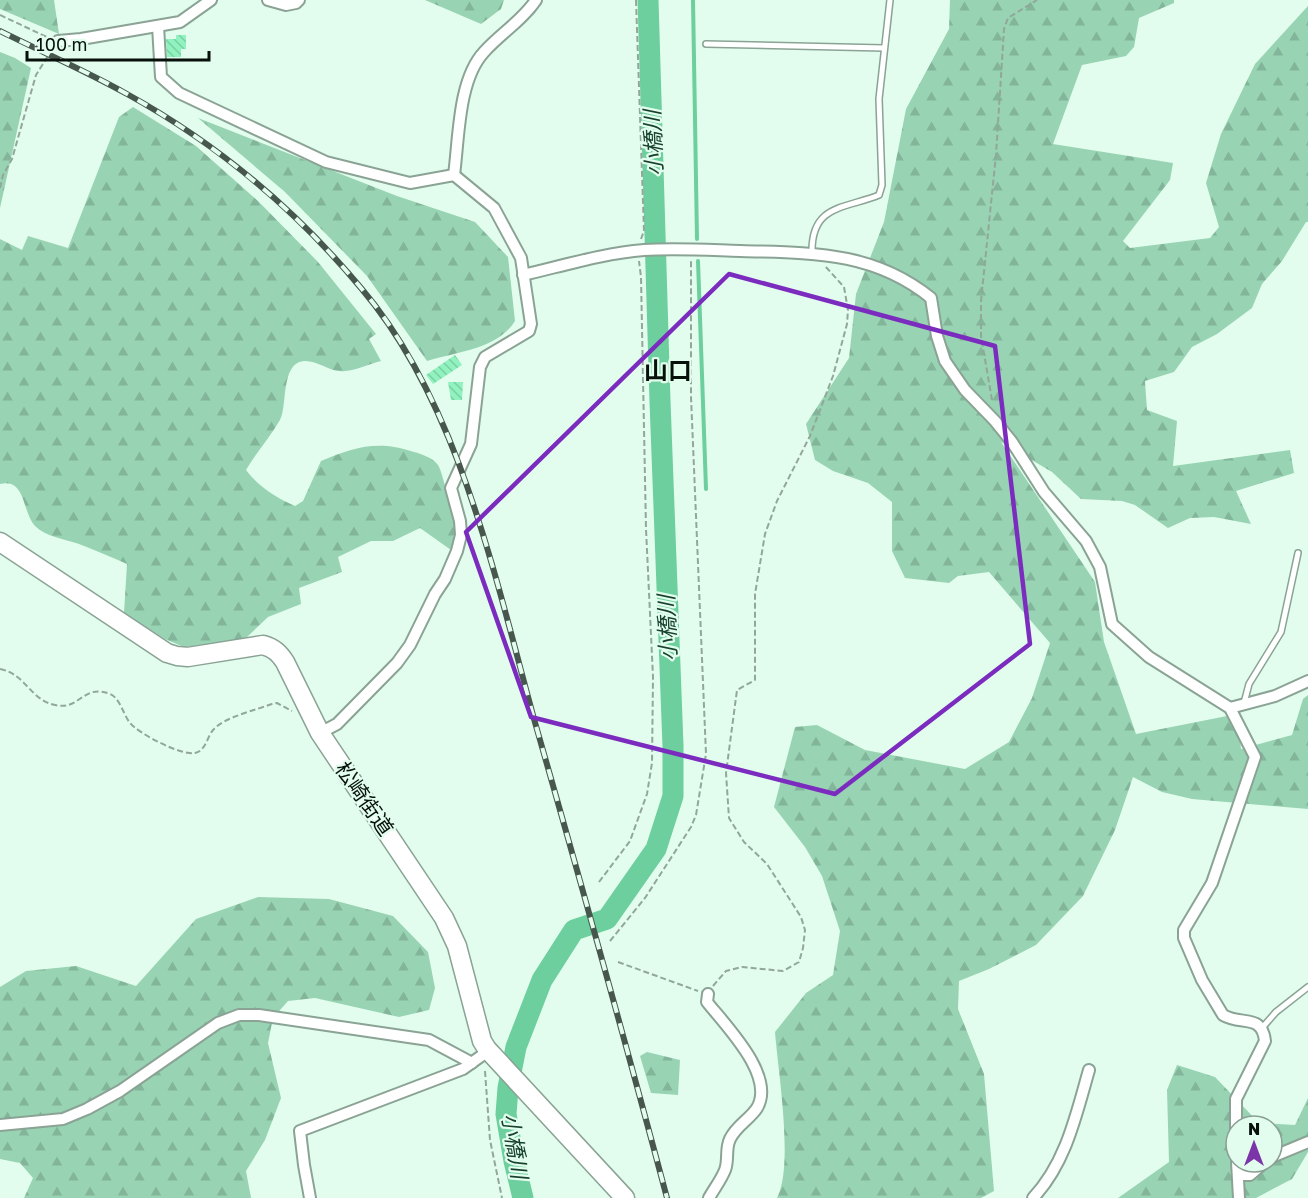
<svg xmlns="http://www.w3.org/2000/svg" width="1308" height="1198" font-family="'Golos Text','Noto Sans JP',sans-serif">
	<defs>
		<pattern id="forest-firs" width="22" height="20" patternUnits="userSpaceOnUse" patternTransform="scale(1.5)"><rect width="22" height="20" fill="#98d4b3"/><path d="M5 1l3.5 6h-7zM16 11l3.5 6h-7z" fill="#82b599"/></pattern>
		<pattern id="building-back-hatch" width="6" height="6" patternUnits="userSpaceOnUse" patternTransform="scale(1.5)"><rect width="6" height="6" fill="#90f3bf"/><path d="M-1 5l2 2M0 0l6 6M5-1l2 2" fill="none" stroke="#7bcfa3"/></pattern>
	</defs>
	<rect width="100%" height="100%" fill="#e2fded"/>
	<g fill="url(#forest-firs)" fill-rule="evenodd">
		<polygon points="0,0 54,0 59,34 0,9"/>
		<polygon points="425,0 504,0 501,9 481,24"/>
		<path d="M950,0H1174V3L1139,18L1134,47L1126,56L1082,65L1053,144L1173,163L1170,180L1123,241L1130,248L1210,238L1219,227L1206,183L1221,134L1255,64L1308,6V222H1306L1282,261L1262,284L1252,308L1217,334L1192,347L1174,372L1145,381L1147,410L1177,421L1173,466L1290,450L1294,473L1236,491L1251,524L1214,517L1190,518L1168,528L1135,505L1122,501L1081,499L1052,472L1001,442L1095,582L1104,642L1136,734L1227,716L1238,721L1241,749L1292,735L1303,699L1308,695V809L1192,799L1162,792L1133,777L1115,830L1083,896L1036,945L989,969L959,981L958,1009L984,1074L994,1191L981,1198H777C794,1166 778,1071 775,1032L806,993L833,975L840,931L822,876L805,847L774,807L795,727L817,725L865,750L965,769L1009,742L1032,698L1050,643L989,572L958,576L949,583L905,578L892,551V502L868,483L833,471L815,460L806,424L849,358L856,294L884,222L906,109L949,29Z"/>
		<polygon points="0,52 15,58 31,68 0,208"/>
		<path d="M133,107L196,146L258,201L318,262L376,334L369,339L381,361C369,364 357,370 345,371C331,373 319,361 305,361C280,362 288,406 280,420C270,437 256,453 246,470C259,487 275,497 295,506L303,501L321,461C355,447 377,440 414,452C422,454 433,458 438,465C442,472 444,484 447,492C456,516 457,524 451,550L420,528L393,541H371L338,557L342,572L299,588L301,604L268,617L247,637L235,642L184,647L165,639L124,613L127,564C111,557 95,550 79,544C65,539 46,537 35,526C22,512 26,478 0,484V239L22,250L28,236L68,248L119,117Z"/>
		<path d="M198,118L397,196L475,222L508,257L515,321C498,349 456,352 427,361L367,276L285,192Z"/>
		<polygon points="258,897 329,899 393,916 428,952 435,988 429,1010 399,1017 315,998 288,1001 273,1018 268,1043 281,1098 265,1140 246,1171 251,1198 24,1198 33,1178 20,1163 0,1159 0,987 26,971 76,966 136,986 196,919"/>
		<polygon points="647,1052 680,1060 678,1095 651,1093 640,1056"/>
		<path d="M1177,1065L1215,1077L1259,1123L1295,1125L1308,1098V1152L1292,1179L1256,1198H1118L1169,1162L1167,1090ZM1236,1126H1272V1162H1236Z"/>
	</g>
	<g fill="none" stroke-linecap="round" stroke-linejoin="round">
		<g stroke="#6ccf9d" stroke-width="4">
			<polyline points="693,0 697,239"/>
			<polyline points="698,261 706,489"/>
		</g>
		<polyline stroke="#6ccf9d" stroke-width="21" points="523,1198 514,1161 506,1114 508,1088 516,1047 542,980 574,930 607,919 656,849 673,796 673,746 660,401 648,0"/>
	</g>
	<g fill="url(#building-back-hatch)">
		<polygon points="176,35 186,35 186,49 181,49 181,57 167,57 166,39 176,39"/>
		<polygon points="455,355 462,365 433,384 426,375"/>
		<polygon points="448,382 463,382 462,400 451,400"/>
	</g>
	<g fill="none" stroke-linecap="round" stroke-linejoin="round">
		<g stroke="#8aa395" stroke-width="8">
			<g id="service">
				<polyline points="706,44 884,48"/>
				<path d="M812,253C811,204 845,209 879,195L882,185L879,99L890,0"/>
				<polyline points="1244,703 1249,684 1281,632 1298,553"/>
				<polyline points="1262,1028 1276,1012 1308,987"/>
			</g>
		</g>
		<g stroke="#8aa395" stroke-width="14">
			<g id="minor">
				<polyline points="268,0 286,5 296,3 299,0"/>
				<polyline points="158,26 161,77 179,93 326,162 410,183 454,175"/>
				<polyline points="58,41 81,39 180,22 211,0"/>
				<path d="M454,175C459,138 458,80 484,52C501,33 522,21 536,0"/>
				<path d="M523,275C562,266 604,253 644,250C676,248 708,250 740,251C811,253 873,251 931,298L937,336L945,361L965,390L995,421L1012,442L1044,492L1086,541L1100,567L1112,624L1149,657L1230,708L1255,757L1212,883L1184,930V938L1202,980L1223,1015C1241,1026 1262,1013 1265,1041L1236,1099V1152"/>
				<polyline points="1230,708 1275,696 1308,681"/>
				<polyline points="320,733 337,724 397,663 410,645 435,594 445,579 457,551 461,535 460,521 451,488 471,444 480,367 485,357 529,331 531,324 521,258 494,208 454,175"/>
				<path d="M708,994L707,1002C726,1026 776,1076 757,1108C750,1119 736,1126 730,1139C725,1149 729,1160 725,1170C721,1180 714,1189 709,1198"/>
				<polyline points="0,1125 63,1119 87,1109 120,1091 218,1023 239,1015 259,1015 429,1040 472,1063"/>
				<polyline points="1272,1157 1308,1142"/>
				<polyline points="1237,1162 1239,1198"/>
				<polyline points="1239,1175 1250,1175 1265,1162"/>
				<polyline points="310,1198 304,1165 300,1131 463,1069 484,1054 487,1049"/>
				<path d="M1033,1198C1066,1163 1076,1115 1089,1070"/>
			</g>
		</g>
		<g stroke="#8aa395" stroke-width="21">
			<path id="primary" d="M0,542L167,653L177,656L188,657L263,645C274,648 279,653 285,662L320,733L444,918L457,946L482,1041L487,1049L625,1198"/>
		</g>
		<g stroke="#92a69a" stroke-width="2" stroke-dasharray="6 3" stroke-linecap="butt">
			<polyline points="636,0 644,231 641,239"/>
			<polyline points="0,15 49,38"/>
			<polyline points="0,188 3,175 12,159 36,75 51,51"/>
			<polyline points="992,400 981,336 981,301 996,155 1004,29 1008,18 1037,0"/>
			<path d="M0,669C26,674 30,700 55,705C80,711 83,683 110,694C120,698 123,714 130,723C138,733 181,756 195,753C206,751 207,736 214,729C225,717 256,710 272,704L277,703L292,711"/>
			<polyline points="599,882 630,841 647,794 652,763 653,677 646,529 641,277 639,261"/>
			<polyline points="610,941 645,898 691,827 696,815 706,754 691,397 691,261"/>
			<polyline points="618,962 698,991"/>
			<polyline points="713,986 726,971 742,967 783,971 799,962 803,948 805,930 801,917 767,864 744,842 729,818 726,773 737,690 755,680 755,594 765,534 777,501 810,436 833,376 847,324 848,310 844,287 825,266"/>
			<polyline points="485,1071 490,1140 502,1198"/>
		</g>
		<use href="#service" stroke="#fff" stroke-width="5"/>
		<use href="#minor" stroke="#fff" stroke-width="10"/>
		<use href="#primary" stroke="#fff" stroke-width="18"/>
		<g stroke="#48574e" stroke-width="6">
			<path id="rail" d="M0,31C42,52 86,71 127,94C216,143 296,210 361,288C460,404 496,582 536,726C581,883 625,1040 667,1198"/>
		</g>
		<use href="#rail" stroke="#e2fded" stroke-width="4" stroke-dasharray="11" stroke-linecap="butt"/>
	</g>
	<path fill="none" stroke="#7b2cbf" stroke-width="4.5" stroke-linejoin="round" d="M729,274L995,346L1030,644L835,794L531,717L466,532Z"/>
	<g text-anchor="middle" stroke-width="4.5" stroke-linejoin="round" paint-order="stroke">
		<g font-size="21" fill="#07100b" stroke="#e2fded">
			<text transform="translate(364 799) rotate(55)" y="7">松崎街道</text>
		</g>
		<g font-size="22" font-style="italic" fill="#17412d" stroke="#e2fded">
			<text transform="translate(653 143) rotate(-92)" y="8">小橋川</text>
			<text transform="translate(667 628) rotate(-92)" y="8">小橋川</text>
			<text transform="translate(515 1146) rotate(81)" y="8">小橋川</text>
		</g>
		<g font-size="24" font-weight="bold" fill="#07100b" stroke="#e2fded">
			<text x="668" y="379">山口</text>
		</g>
	</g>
	<g transform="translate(1254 1144)"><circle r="28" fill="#e2fded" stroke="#8a9e93" stroke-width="1.5"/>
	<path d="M0-4.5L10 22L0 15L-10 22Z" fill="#7c35a8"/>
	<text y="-9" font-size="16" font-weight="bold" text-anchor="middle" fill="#07100b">N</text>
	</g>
	<path d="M27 51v9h182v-9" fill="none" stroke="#07100b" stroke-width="3"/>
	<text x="36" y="51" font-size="18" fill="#07100b" stroke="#e2fded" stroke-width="4.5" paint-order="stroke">100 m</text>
</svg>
